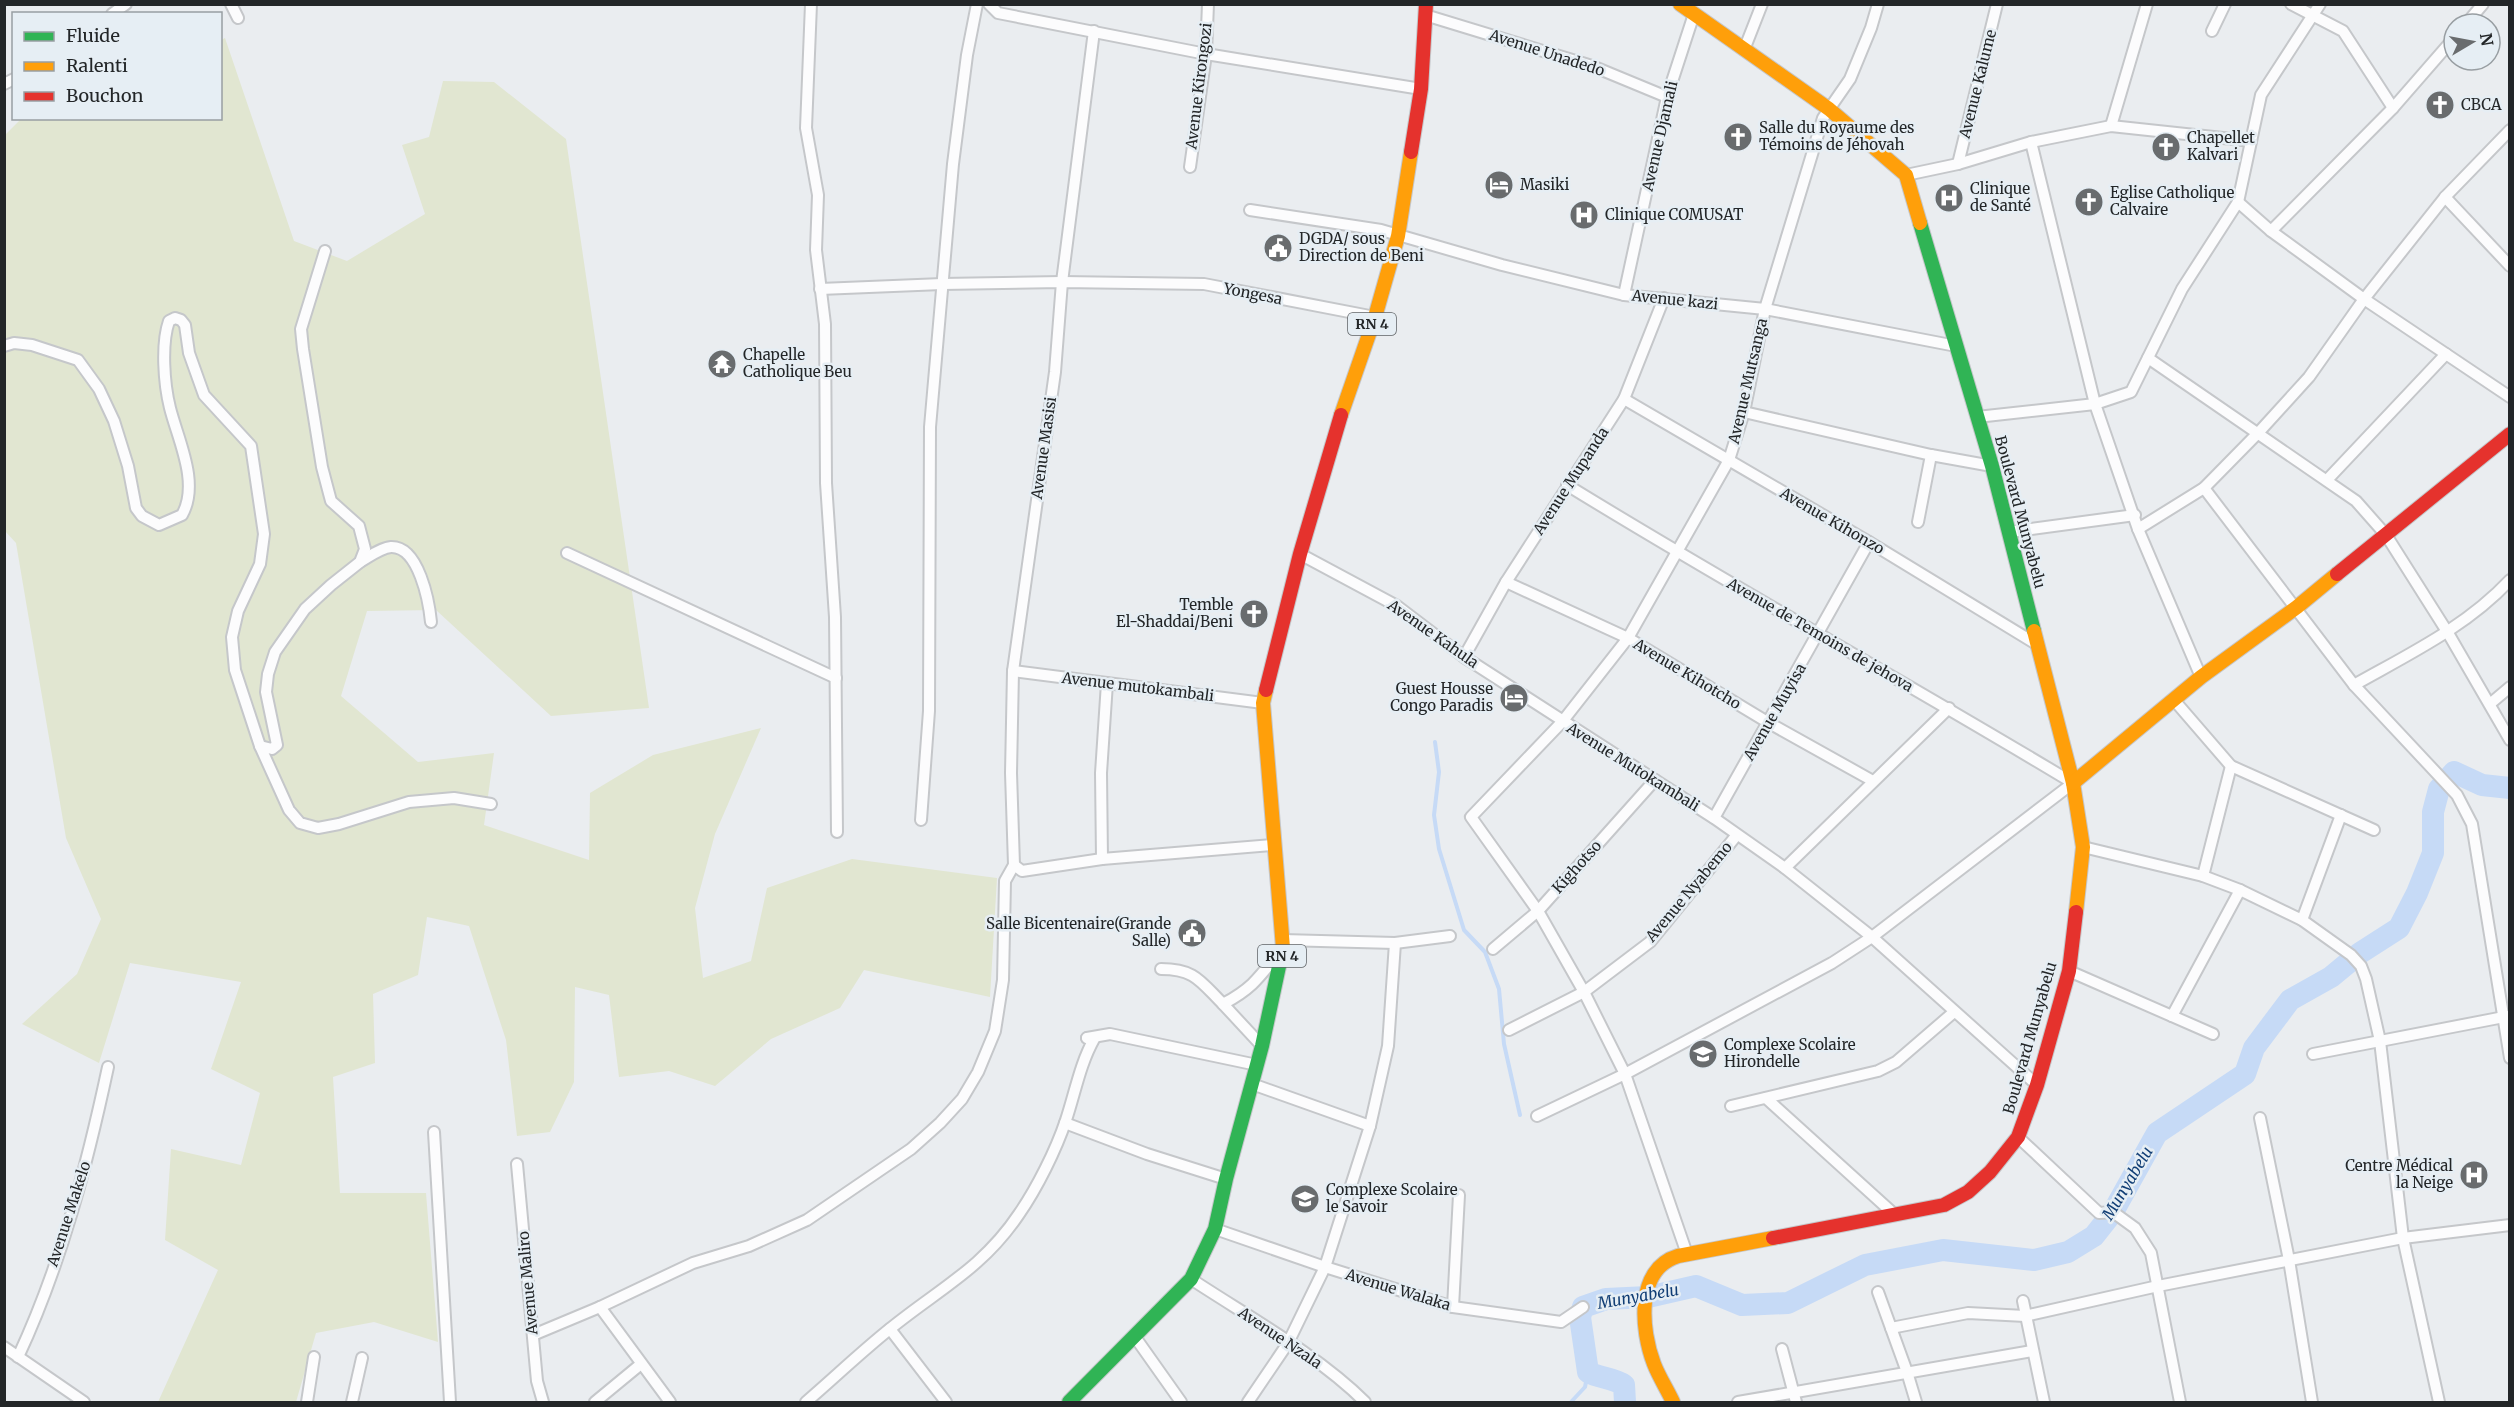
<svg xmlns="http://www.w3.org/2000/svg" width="2514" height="1407" font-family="Merriweather,serif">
	<rect width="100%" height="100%" fill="#eaedf0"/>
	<polygon fill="#e1e6d1" points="225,38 294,241 347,261 425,214 402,145 429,137 443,81 494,82 566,139 649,708 551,716 436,610 367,611 341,696 418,762 494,753 484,825 589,860 590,793 653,755 761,728 715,834 695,908 703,978 751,961 767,888 852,859 997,878 990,997 864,970 840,1008 771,1039 715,1086 669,1071 619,1077 609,995 575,987 574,1082 550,1132 517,1136 506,1040 469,926 427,917 418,975 373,994 375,1063 333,1077 340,1193 426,1193 438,1342 374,1322 316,1333 296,1402 158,1402 218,1270 165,1240 171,1149 241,1165 260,1093 211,1069 241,982 130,963 99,1063 22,1024 77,974 101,919 66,838 16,543 5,531 4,136 21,119 220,118 221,40"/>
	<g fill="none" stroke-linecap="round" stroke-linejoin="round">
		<g stroke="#c6daf6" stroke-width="4">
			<polyline points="1435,742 1439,772 1434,815 1439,849 1464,930 1485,952 1499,989 1504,1044 1520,1115"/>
			<polyline points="1571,1402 1585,1387 1588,1372"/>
		</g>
		<path stroke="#c6daf6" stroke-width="22" d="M1625,1402L1624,1385C1614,1378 1599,1378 1588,1372L1580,1317L1583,1307L1606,1299L1648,1297L1696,1286L1742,1305L1788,1303L1865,1265L1943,1250L2034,1260L2068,1252L2094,1236L2113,1212L2157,1133L2245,1074L2254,1048L2290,1000L2331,977L2360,953L2399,928L2417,893L2433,853V812L2439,789L2454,772L2482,785L2510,788"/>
		<g stroke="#c5c7ca" stroke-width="14">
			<g id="street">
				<polyline points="231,4 238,18"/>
				<polyline points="811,4 806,128 818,195 816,250 825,324 826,483 835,617 837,832"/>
				<polyline points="989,4 998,13 1206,54 1421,89"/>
				<polyline points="2291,4 2343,31 2393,108"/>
				<polyline points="112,14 126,4"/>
				<polyline points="1425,15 1592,66 1667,97"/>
				<polyline points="2466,24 2483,4"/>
				<polyline points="2212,31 2225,4"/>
				<polyline points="1744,50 1762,4"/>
				<polyline points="4,84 14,79"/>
				<polyline points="2111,126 2147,4"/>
				<polyline points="2031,142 2095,404 2138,529 2201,677"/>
				<polyline points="1958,164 1997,4"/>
				<polyline points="1190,167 1206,54 1208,4"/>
				<polyline points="1906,175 1958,164 2031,142 2111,126 2251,141"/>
				<polyline points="2445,197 2510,266"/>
				<polyline points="2238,202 2271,231 2364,299 2510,397"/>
				<polyline points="1250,210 1381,230 1502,265 1624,295 1765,309 1956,346"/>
				<polyline points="2271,231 2393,108 2454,38"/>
				<polyline points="820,289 942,284 1062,282 1204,284 1375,317"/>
				<polyline points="1624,295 1667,97 1694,14"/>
				<path d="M4,346L14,343L32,345L78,360L99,389L114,421L128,466L136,508L142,516L159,525L182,515C200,483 178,440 170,408C164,384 161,344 169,321L175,318L181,320L185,325L189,353L204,395L251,446L264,534L260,564L238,611L232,637L235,670L260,746L289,810L300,823L318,828L339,824L409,802L454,798L491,804"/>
				<polyline points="2148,358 2356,501 2386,535 2448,633 2510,740"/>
				<polyline points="1624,399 1869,542 2038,645"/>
				<polyline points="1744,412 1931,455 1992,466"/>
				<polyline points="1977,417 2095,404 2131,392 2182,289 2238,202 2261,95 2320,4"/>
				<polyline points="2327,480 2446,354"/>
				<polyline points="2204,488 2354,685 2457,795 2472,824 2510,1058"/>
				<polyline points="1918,522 1931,455"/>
				<polyline points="2138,529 2204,488 2259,432 2309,377 2364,299 2445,197 2510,130"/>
				<polyline points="2009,532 2135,515"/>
				<polyline points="567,553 836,678"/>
				<polyline points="1300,554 1397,606 1464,657 1714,818 1785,868 1872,937 2037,1085"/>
				<path d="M360,562C369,557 380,548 391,547C419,546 429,602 431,622"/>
				<polyline points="1506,582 1628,638 1769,723 1873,781"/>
				<polyline points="1464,657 1506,582 1624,399 1664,298"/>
				<polyline points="1013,671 1263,703"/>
				<path d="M2354,685C2409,654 2466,627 2510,580"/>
				<polyline points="2174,700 2231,766 2374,830"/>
				<polyline points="2491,703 2510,687"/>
				<polyline points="260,746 272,749 277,745 266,692 268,674 275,652 305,609 331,585 360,562 365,549 359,526 331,501 322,467 303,349 301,329 325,251"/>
				<polyline points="1714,818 1869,542"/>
				<polyline points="921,820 929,711 930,427 953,164 967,55 977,4"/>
				<polyline points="2083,847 2203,876 2240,890 2302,920 2351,955 2361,966 2366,979 2380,1041 2403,1238 2439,1402"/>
				<polyline points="1102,859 1101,773 1107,683"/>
				<polyline points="1014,865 1022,871 1102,859 1273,845"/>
				<polyline points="1785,868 1949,708"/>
				<polyline points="2203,876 2231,766"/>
				<polyline points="2302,920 2341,815"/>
				<polyline points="1283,940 1395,943 1450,936"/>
				<polyline points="1493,949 1538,911 1655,780"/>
				<path d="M1161,969C1195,969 1200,981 1223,1004C1251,989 1258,979 1277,955"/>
				<polyline points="2069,971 2213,1034"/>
				<polyline points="1223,1004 1262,1046"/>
				<polyline points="2172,1016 2240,890"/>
				<polyline points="1509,1030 1584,992 1650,942 1736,836"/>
				<polyline points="1087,1038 1110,1034 1257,1065"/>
				<polyline points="2313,1054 2509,1016"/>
				<polyline points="1252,1084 1370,1126"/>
				<polyline points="1766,1098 1895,1215"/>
				<polyline points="1731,1106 1878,1071 1896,1062 1954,1012"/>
				<path d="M1537,1116L1625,1074L1832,963L1872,937L2073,783C1906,682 1734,588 1567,485"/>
				<polyline points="2260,1118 2289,1260 2312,1402"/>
				<polyline points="1065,1123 1147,1154 1226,1179"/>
				<polyline points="434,1132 450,1402"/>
				<polyline points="2018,1137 2099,1213 2113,1212 2135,1228 2151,1253 2180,1402"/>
				<polyline points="517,1164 537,1381 543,1402"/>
				<polyline points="1215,1229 1325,1267 1453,1307 1561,1322 1583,1307"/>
				<polyline points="1687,1254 1625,1074 1584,992 1538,911 1471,817 1562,722 1628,638 1729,460 1744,412 1765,309 1823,118 1850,79 1871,28 1878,4"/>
				<path d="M1191,1279C1247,1316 1318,1355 1365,1402"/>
				<polyline points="1878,1292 1907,1372 1916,1402"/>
				<polyline points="2023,1301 2044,1402"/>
				<polyline points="600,1307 670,1402"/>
				<polyline points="1453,1307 1459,1195"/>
				<polyline points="1891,1328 1968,1313 2025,1316 2158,1286 2403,1238 2510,1225"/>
				<polyline points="890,1329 946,1402"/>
				<polyline points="533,1335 600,1307 693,1263 749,1246 807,1220 911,1149 940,1123 962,1099 978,1072 995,1031 1003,980 1005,881 1014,865 1011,773 1013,671 1055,372 1062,282 1094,31"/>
				<polyline points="1135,1337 1181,1402"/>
				<polyline points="4,1347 84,1402"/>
				<polyline points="1782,1349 1796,1402"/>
				<path d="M18,1357C61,1265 87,1165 108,1067"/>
				<polyline points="307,1402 314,1357"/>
				<polyline points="352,1402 362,1358"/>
				<polyline points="595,1402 641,1364"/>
				<path d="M806,1402C834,1378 862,1351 891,1328C939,1289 983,1268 1019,1214C1037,1188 1056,1150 1066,1120C1075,1093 1080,1064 1094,1039L1087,1038"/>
				<polyline points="1248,1402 1288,1343 1325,1267 1370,1126 1388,1046 1395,943"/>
				<polyline points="1738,1402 2032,1351"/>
			</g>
		</g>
		<g stroke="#c5c7ca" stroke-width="16">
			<g id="fast">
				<polyline points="1920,223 1992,466 2034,631"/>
				<polyline points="1069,1402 1191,1279 1215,1229 1226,1179 1262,1046 1281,957"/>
			</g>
		</g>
		<g stroke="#c5c7ca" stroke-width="16">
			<g id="slow">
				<polyline points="1680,4 1829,109 1906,175 1920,223"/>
				<polyline points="1341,415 1375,317 1398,236 1411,152"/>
				<polyline points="2034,631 2073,783 2083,847 2076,912"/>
				<polyline points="1266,690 1263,703 1283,948 1281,957"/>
				<polyline points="2073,783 2201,677 2297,607 2337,574"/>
				<path d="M1673,1402C1667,1389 1659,1377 1654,1364C1641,1330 1635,1269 1678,1256L1773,1238"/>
			</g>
		</g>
		<g stroke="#c5c7ca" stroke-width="16">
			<g id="jam">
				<polyline points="1411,152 1421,89 1426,4"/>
				<polyline points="2337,574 2510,434"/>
				<polyline points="1266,690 1300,554 1341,415"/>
				<polyline points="1773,1238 1944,1205 1968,1192 1990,1172 2018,1137 2037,1085 2069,971 2076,912"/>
			</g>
		</g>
		<use href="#street" stroke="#fcfcfd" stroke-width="10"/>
		<use href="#fast" stroke="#30b455" stroke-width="14"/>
		<use href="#slow" stroke="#ff9f0a" stroke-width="14"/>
		<use href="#jam" stroke="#e5322d" stroke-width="14"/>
	</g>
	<defs>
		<g id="church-disc" transform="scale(1.5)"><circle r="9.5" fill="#696c6e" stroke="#e6eef4"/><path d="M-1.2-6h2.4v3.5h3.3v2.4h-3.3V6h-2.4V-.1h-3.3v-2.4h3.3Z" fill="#fff"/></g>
		<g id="hotel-disc" transform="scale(1.5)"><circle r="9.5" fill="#696c6e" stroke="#e6eef4"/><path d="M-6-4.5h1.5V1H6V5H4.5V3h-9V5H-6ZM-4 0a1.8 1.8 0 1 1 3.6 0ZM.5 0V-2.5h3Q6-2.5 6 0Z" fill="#fff"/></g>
		<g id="hospital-disc" transform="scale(1.5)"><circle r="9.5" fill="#696c6e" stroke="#e6eef4"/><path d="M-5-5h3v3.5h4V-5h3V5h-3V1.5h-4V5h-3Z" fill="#fff"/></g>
		<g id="civic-disc" transform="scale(1.5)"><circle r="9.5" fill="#696c6e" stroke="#e6eef4"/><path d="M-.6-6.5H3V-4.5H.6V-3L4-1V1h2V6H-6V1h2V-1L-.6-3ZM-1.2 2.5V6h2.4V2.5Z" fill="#fff"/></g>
		<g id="temple-disc" transform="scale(1.5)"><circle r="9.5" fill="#696c6e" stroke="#e6eef4"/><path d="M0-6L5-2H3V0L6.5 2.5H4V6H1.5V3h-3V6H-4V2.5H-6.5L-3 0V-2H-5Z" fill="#fff"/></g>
		<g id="school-disc" transform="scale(1.5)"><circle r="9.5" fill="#696c6e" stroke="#e6eef4"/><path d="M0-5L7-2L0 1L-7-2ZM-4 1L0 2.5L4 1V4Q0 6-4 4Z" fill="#fff"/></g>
	</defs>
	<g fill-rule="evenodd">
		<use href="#church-disc" x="2440" y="105"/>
		<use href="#church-disc" x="1738" y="137"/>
		<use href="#church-disc" x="2166" y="147"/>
		<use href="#hotel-disc" x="1499" y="185"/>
		<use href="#hospital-disc" x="1949" y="198"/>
		<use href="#church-disc" x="2089" y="202"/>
		<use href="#hospital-disc" x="1584" y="215"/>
		<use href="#civic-disc" x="1278" y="248"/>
		<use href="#temple-disc" x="722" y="364"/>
		<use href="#church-disc" x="1254" y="614"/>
		<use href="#hotel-disc" x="1514" y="698"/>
		<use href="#civic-disc" x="1192" y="933"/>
		<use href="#school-disc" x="1703" y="1054"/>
		<use href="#hospital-disc" x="2474" y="1175"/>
		<use href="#school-disc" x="1305" y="1199"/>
	</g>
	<g text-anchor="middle" stroke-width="5" stroke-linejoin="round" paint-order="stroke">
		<g fill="#e6eef4" stroke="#5e6265" stroke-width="1.5">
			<rect x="1348" y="313" width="48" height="22" rx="4.5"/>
			<rect x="1258" y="945" width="48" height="22" rx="4.5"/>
		</g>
		<g font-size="14" font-weight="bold" fill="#232628">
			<text x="1372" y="329">RN 4</text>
			<text x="1282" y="961">RN 4</text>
		</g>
		<g font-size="15" fill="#232628" stroke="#e6eef4">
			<text transform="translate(1547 53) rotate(18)" y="5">Avenue Unadedo</text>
			<text transform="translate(1978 84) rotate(-76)" y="5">Avenue Kalume</text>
			<text transform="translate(1199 86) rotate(-83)" y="5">Avenue Kirongozi</text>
			<text transform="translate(1660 136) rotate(-77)" y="5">Avenue Djamali</text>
			<text transform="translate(1253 294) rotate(11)" y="5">Yongesa</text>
			<text transform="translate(1675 300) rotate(6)" y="5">Avenue kazi</text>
			<text transform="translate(1748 381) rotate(-77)" y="5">Avenue Mutsanga</text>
			<text transform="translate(1044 448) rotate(-82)" y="5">Avenue Masisi</text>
			<text transform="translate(1571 481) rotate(-57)" y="5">Avenue Mupanda</text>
			<text transform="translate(2020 512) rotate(75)" y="5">Boulevard Munyabelu</text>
			<text transform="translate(1832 521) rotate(30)" y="5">Avenue Kihonzo</text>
			<text transform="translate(1433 634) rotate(35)" y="5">Avenue Kahula</text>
			<text transform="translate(1820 635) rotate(30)" y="5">Avenue de Temoins de jehova</text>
			<text transform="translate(1687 674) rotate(31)" y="5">Avenue Kihotcho</text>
			<text transform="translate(1138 687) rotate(7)" y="5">Avenue mutokambali</text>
			<text transform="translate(1775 712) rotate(-60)" y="5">Avenue Muyisa</text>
			<text transform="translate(1633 767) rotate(32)" y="5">Avenue Mutokambali</text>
			<text transform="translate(1577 867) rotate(-48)" y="5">Kighotso</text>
			<text transform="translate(1689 892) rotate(-50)" y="5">Avenue Nyabemo</text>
			<text transform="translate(2030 1038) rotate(-74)" y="5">Boulevard Munyabelu</text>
			<text transform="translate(69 1214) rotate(-72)" y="5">Avenue Makelo</text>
			<text transform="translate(528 1283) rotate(-95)" y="5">Avenue Maliro</text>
			<text transform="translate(1398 1290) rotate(17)" y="5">Avenue Walaka</text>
			<text transform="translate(1280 1338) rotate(34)" y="5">Avenue Nzala</text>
		</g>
		<g font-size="15" fill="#232628" stroke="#e6eef4" text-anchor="start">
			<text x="2461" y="110">CBCA</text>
			<text x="1759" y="133">Salle du Royaume des<tspan x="1759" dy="17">Témoins de Jéhovah</tspan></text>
			<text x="2187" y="143">Chapellet<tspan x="2187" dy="17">Kalvari</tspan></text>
			<text x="1520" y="190">Masiki</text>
			<text x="1970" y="194">Clinique<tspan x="1970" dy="17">de Santé</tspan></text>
			<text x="2110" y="198">Eglise Catholique<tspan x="2110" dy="17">Calvaire</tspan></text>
			<text x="1605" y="220">Clinique COMUSAT</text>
			<text x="1299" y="244">DGDA/ sous<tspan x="1299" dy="17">Direction de Beni</tspan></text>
			<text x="743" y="360">Chapelle<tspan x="743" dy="17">Catholique Beu</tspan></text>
			<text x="1233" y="610" text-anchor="end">Temble<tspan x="1233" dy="17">El-Shaddai/Beni</tspan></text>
			<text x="1493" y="694" text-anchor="end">Guest Housse<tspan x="1493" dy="17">Congo Paradis</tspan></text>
			<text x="1171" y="929" text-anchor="end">Salle Bicentenaire(Grande<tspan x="1171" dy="17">Salle)</tspan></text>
			<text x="1724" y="1050">Complexe Scolaire<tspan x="1724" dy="17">Hirondelle</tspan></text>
			<text x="2453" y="1171" text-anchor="end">Centre Médical<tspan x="2453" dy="17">la Neige</tspan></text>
			<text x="1326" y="1195">Complexe Scolaire<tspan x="1326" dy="17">le Savoir</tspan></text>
		</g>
		<g font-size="16" font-style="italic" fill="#113e75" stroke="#e6eef4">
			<text transform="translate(2127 1183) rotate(-59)" y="6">Munyabelu</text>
			<text transform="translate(1638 1296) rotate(-10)" y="6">Munyabelu</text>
		</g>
	</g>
	<rect width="2514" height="1407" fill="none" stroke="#232628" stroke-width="12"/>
	<rect x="12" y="12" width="210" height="108" fill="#e6eef4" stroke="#989ea2" stroke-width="1.5"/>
	<rect x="24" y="32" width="30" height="9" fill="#30b455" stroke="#989ea2" stroke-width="1.5"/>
	<text x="66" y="42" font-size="18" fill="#232628">Fluide</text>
	<rect x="24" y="62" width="30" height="9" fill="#ff9f0a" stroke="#989ea2" stroke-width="1.5"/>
	<text x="66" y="72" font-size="18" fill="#232628">Ralenti</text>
	<rect x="24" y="92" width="30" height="9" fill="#e5322d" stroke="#989ea2" stroke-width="1.5"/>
	<text x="66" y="102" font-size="18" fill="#232628">Bouchon</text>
	<g transform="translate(2472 42) rotate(80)"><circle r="28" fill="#e6eef4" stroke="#989ea2" stroke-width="1.5"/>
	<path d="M0-4.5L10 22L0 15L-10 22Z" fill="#696c6e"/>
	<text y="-9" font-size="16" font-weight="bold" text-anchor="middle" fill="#232628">N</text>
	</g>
</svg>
